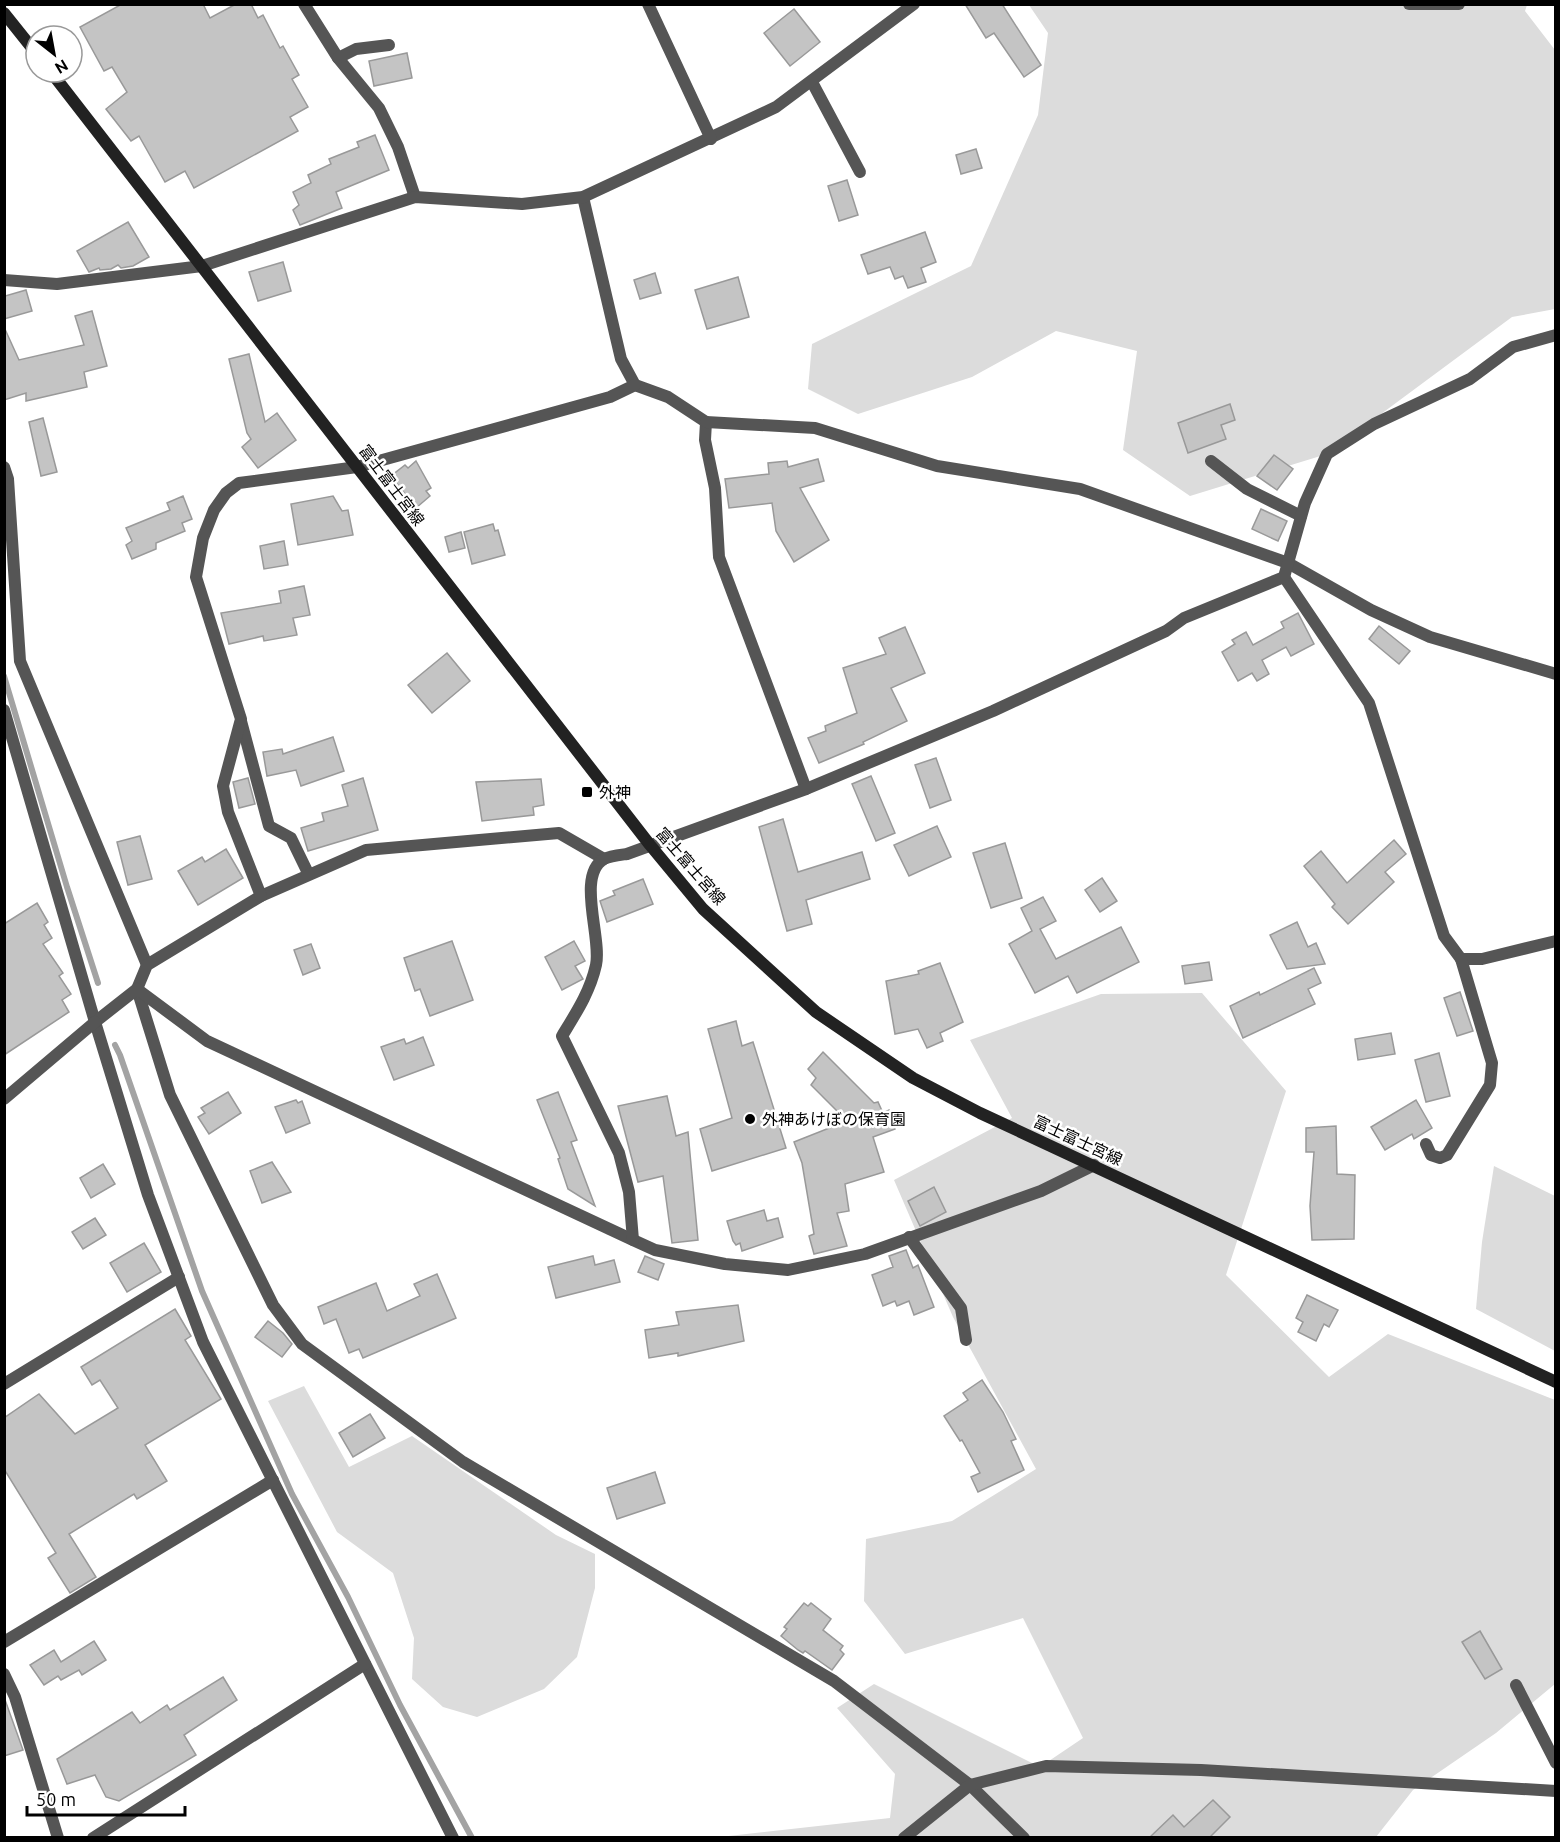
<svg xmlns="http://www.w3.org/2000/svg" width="1560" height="1842" font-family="Ubuntu,'Noto Sans JP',sans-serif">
	<rect width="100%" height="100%" fill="#fff"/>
	<g fill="#dcdcdc">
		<polygon points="1029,5 1527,5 1525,11 1555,50 1555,309 1512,317 1327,454 1190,496 1123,450 1137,351 1056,331 972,377 858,414 808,389 812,344 971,266 1038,115 1048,33"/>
		<polygon points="1202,993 1286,1091 1226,1275 1329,1377 1388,1334 1555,1400 1555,1684 1496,1733 1413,1790 1376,1837 711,1838 890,1818 895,1774 837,1708 874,1684 1040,1767 1083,1738 1023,1618 905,1654 864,1601 866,1539 952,1521 1036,1469 953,1317 894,1180 1012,1118 970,1040 1101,994"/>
		<polygon points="1494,1166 1555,1196 1555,1351 1476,1309 1482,1242"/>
		<polygon points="304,1386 349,1467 412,1436 556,1535 595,1554 595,1588 577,1657 544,1689 477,1717 443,1707 412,1679 414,1638 393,1573 337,1532 268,1401"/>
	</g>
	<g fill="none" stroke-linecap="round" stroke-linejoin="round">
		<g stroke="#a3a3a3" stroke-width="6">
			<polyline points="4,676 67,887 98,983"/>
			<polyline points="115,1045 120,1055 202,1291 292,1494 348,1597 400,1705 472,1838"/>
		</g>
	</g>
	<g fill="#c4c4c4" stroke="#999" stroke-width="1.5">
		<polygon points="122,4 203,4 210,18 236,4 251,4 258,18 263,15 280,48 283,46 299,75 292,79 308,107 290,117 298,131 194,188 185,171 165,182 139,136 131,141 106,109 127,92 112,67 104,71 80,27"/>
		<polygon points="965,4 1002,4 1041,65 1024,77 994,33 986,38"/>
		<polygon points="794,9 820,42 790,66 764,33"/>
		<polygon points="407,53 412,78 374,86 369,61"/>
		<polygon points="375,135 389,170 336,192 342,208 300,225 293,210 299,205 293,192 311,183 308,175 331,164 329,159 359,147 357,142"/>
		<polygon points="976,149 982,168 961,174 956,155"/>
		<polygon points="847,180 858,215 839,221 828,186"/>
		<polygon points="128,222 149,257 133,266 121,268 118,265 111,269 100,270 99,268 89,272 77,251"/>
		<polygon points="925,232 936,262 921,268 926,282 908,288 903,276 895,279 890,267 868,274 861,255"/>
		<polygon points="283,262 291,291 258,301 249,272"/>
		<polygon points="655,273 661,293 640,299 634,280"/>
		<polygon points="738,277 749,317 707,329 695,290"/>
		<polygon points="26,290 32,311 4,319 5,296"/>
		<polygon points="92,311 107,366 84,372 87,387 26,401 26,393 4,400 4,327 19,360 84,345 75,316"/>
		<polygon points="249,354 265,422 277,413 296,440 258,468 242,447 251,439 247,433 229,359"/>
		<polygon points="1230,404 1235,420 1221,425 1226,439 1188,453 1178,423"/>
		<polygon points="43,418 57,472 41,476 29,422"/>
		<polygon points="1274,455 1293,469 1277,490 1257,476"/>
		<polygon points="818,459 824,481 800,488 829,540 794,562 776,531 772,503 729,508 725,479 769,474 768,463 787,461 788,467"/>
		<polygon points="416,461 431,488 426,491 430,496 416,508 391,476 405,465 408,468"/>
		<polygon points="183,496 192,519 182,523 185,531 156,543 156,549 132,559 126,545 132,541 126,528 170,510 167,503"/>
		<polygon points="333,496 342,511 348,510 353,535 298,545 291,504"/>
		<polygon points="1261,509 1287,521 1278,541 1252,529"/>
		<polygon points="493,524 495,531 498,530 505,555 472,564 464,532"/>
		<polygon points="461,532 465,548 449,552 445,537"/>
		<polygon points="284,541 288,565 264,569 260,546"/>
		<polygon points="304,586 310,615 293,618 297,635 264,641 263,636 229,644 221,613 281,603 279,591"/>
		<polygon points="1298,613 1314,644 1291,656 1286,647 1262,660 1269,674 1257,681 1252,673 1238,681 1222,652 1235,644 1232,640 1246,632 1253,645 1284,628 1281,622"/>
		<polygon points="1379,626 1410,651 1399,664 1369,639"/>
		<polygon points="905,627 925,673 891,688 907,721 863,742 864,744 819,763 808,738 826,731 825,726 857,713 843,668 886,654 879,638"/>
		<polygon points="447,653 470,681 432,713 408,685"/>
		<polygon points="333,737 344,771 301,786 296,770 267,776 263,752 282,749 283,754"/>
		<polygon points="936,758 951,800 930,808 915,765"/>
		<polygon points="871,776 895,833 876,841 852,784"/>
		<polygon points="248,778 255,804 239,808 233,782"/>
		<polygon points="363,778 378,830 308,851 301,828 324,821 322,813 348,806 342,785"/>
		<polygon points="541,779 544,805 533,807 534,815 482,821 476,782"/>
		<polygon points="783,819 798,872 862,852 870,879 806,900 812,924 787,931 759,827"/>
		<polygon points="937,826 951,857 909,876 894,845"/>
		<polygon points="140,836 152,879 128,885 117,842"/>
		<polygon points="1394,840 1406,854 1385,872 1394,882 1348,924 1332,907 1335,904 1304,866 1321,851 1347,883"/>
		<polygon points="1005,843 1022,898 991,908 973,853"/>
		<polygon points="226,849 243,878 198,905 178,871 202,857 205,862"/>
		<polygon points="1102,878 1117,901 1100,912 1085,890"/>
		<polygon points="643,879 653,904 607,922 600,901 615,895 613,891"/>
		<polygon points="1043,897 1056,921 1040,929 1056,959 1121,927 1139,962 1077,993 1068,976 1035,993 1009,944 1032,931 1021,908"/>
		<polygon points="37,903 48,922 44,925 52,938 43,944 63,973 59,976 71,994 62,1000 69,1012 4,1055 4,924"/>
		<polygon points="1297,922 1308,947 1316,943 1325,964 1287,969 1270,935"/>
		<polygon points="452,941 473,1000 430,1016 420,989 415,991 404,958"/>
		<polygon points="574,941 585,961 575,966 583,979 562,990 545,957"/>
		<polygon points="311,944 320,968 303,975 294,950"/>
		<polygon points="1209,962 1212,980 1185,984 1182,966"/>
		<polygon points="940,963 963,1022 940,1033 943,1041 927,1048 918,1029 895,1034 886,981 919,974 918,971"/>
		<polygon points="1314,968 1321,983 1308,989 1315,1004 1243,1038 1230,1006 1259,992 1260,995"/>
		<polygon points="1460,992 1473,1031 1457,1036 1444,998"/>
		<polygon points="736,1021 742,1046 753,1042 786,1148 712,1171 700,1129 732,1118 708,1029"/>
		<polygon points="1391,1033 1395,1054 1358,1060 1355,1039"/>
		<polygon points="423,1037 434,1065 394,1080 381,1047 404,1039 406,1044"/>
		<polygon points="823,1052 874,1103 878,1102 883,1113 889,1110 895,1129 873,1137 884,1172 845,1184 849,1211 837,1213 847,1246 814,1254 809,1236 814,1234 802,1163 794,1142 847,1121 811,1085 816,1078 808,1069"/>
		<polygon points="1439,1053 1450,1096 1426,1102 1415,1060"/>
		<polygon points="228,1092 241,1113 209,1134 198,1117 205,1113 201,1108"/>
		<polygon points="558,1092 577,1140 571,1142 595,1206 568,1189 558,1159 560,1158 537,1100"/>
		<polygon points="667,1096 676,1136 688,1132 698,1240 672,1243 663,1176 638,1182 618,1106"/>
		<polygon points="296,1100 298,1103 302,1101 310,1123 286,1133 275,1107"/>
		<polygon points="1416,1100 1432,1128 1414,1139 1412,1134 1385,1150 1371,1127"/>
		<polygon points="1336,1126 1337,1174 1355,1175 1354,1239 1312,1240 1310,1206 1314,1152 1306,1152 1306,1128"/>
		<polygon points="272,1162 291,1192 262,1203 250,1171"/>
		<polygon points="103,1164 115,1184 91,1198 80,1178"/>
		<polygon points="934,1187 946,1212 920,1226 908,1201"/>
		<polygon points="764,1210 767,1221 778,1218 783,1237 742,1251 740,1243 736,1245 733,1241 727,1221"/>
		<polygon points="95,1218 106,1235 83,1249 72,1232"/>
		<polygon points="144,1243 161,1272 127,1292 110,1263"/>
		<polygon points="906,1250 913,1268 918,1265 934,1307 914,1315 909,1301 897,1306 895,1301 883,1306 872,1275 893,1267 889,1256"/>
		<polygon points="593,1256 595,1265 614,1260 620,1282 556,1298 548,1267"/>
		<polygon points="645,1256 664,1264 658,1280 638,1272"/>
		<polygon points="437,1274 456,1318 363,1358 359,1349 349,1353 336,1319 324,1324 318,1307 376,1283 387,1311 420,1296 414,1284"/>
		<polygon points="1307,1295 1338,1310 1329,1327 1324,1324 1316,1341 1298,1332 1303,1322 1296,1318"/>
		<polygon points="738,1305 744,1341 678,1356 678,1353 649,1358 645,1330 679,1325 676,1312"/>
		<polygon points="175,1309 191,1336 185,1340 221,1399 145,1445 167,1481 137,1499 134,1494 69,1534 96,1577 70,1593 48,1558 56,1553 4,1469 4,1418 39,1394 75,1434 118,1408 100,1380 92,1385 81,1367"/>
		<polygon points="268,1321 283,1333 292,1344 282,1357 255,1337"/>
		<polygon points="982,1380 1003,1412 1016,1439 1011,1441 1024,1470 978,1492 971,1477 980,1473 962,1440 960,1441 944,1416 968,1400 963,1393"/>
		<polygon points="370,1414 385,1438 353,1457 339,1433"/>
		<polygon points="655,1472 665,1503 617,1519 607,1488"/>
		<polygon points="804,1603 808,1606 811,1603 831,1619 823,1630 843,1646 840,1650 844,1654 832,1670 805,1651 803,1653 798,1650 781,1636 787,1629 784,1627"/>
		<polygon points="1480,1631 1502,1669 1485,1679 1462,1642"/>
		<polygon points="94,1641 106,1660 82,1675 79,1670 61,1680 58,1676 44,1685 30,1665 54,1650 61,1662"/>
		<polygon points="223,1677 237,1700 184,1735 196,1755 119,1801 106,1797 95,1775 67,1784 57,1759 132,1712 140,1723 167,1705 170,1710"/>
		<polygon points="4,1697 23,1750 4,1756"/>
		<polygon points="1213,1800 1230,1817 1209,1838 1149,1838 1173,1815 1184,1827"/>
	</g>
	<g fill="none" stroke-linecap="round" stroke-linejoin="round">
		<g stroke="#555" stroke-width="12">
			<polyline points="304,4 338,58 379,108 398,147 415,197"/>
			<polyline points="1409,4 1459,4"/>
			<polyline points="338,58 356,49 389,45"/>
			<polyline points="812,82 860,172"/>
			<polyline points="583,197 621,359 635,385 668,397 706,422 705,440 715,488 719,557 806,789"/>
			<polyline points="4,280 57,284 202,266 415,197 522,204 583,197 776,107 914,4"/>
			<polyline points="706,422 815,428 937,466 1080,489 1288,563 1371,610 1430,637 1556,674"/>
			<polyline points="1211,461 1247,489 1301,516"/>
			<polyline points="4,467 8,479 20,661 147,965"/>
			<polyline points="1284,577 1369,703 1444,936 1461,959 1482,959 1556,941"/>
			<polyline points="4,710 95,1022 148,1195 203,1342 453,1838"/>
			<polyline points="241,721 269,826 291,838 308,873"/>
			<polyline points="604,859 559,833 366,850 261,896 147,965 137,989 170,1095 273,1305 302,1344 463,1462 834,1681 970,1785 1024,1838"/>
			<polyline points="261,896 228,812 223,786 241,719 196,577 203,538 214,510 226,493 239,483 357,467 610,397 635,385"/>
			<polyline points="95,1022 137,989 207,1041 633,1240 655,1250 725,1264 788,1270 865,1254 1041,1191 1094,1165"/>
			<polyline points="1426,1144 1431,1155 1440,1158 1447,1155 1490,1085 1492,1063 1461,959"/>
			<polyline points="909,1237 961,1308 966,1340"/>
			<path d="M633,1240L629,1192L619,1153L562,1036C576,1013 590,992 596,965C602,938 576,875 604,859C610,856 620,855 627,854L806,789L993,711L1166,631L1184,618L1284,577L1305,503L1327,454L1374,424L1470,379L1513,347L1556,335"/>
			<polyline points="4,1384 179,1277"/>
			<polyline points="4,1642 273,1480"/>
			<polyline points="4,1674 15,1697 58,1838"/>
			<polyline points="1516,1685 1556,1763"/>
			<polyline points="93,1838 365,1664"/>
		</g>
		<g stroke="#555" stroke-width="12">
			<polyline points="648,4 711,139"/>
			<polyline points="4,1099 95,1022"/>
			<polyline points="904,1838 970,1785 1046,1766 1201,1770 1556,1791"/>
		</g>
		<g stroke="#222" stroke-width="12">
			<polyline points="4,13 36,53"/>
			<polyline points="51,72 650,845 703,909 816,1012 913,1078 980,1113 1556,1382"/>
		</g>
	</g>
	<g fill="#000" stroke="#fff" stroke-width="2">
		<rect x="581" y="786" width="12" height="12" rx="3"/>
		<circle cx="750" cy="1119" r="6"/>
	</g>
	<g text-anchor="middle" stroke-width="5" stroke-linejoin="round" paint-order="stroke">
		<g font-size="16" fill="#000" stroke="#fff">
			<text transform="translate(392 485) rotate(53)" y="6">富士富士宮線</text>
			<text transform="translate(691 866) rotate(49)" y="6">富士富士宮線</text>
			<text transform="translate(1078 1140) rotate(25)" y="6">富士富士宮線</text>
		</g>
		<g font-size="16" fill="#000" stroke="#fff" text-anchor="start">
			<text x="599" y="798">外神</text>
			<text x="762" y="1125">外神あけぼの保育園</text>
		</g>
	</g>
	<rect width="1560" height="1842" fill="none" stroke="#000000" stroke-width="12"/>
	<g transform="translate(54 54) rotate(149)"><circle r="28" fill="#ffffff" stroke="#999999" stroke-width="1.5"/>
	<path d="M0-4.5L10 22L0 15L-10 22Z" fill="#000000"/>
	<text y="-9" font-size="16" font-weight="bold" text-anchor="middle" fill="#000000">N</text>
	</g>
	<path d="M27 1806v9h158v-9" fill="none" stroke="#000000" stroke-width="3"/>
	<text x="36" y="1806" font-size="18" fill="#000000" stroke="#ffffff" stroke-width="4.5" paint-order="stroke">50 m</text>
</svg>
